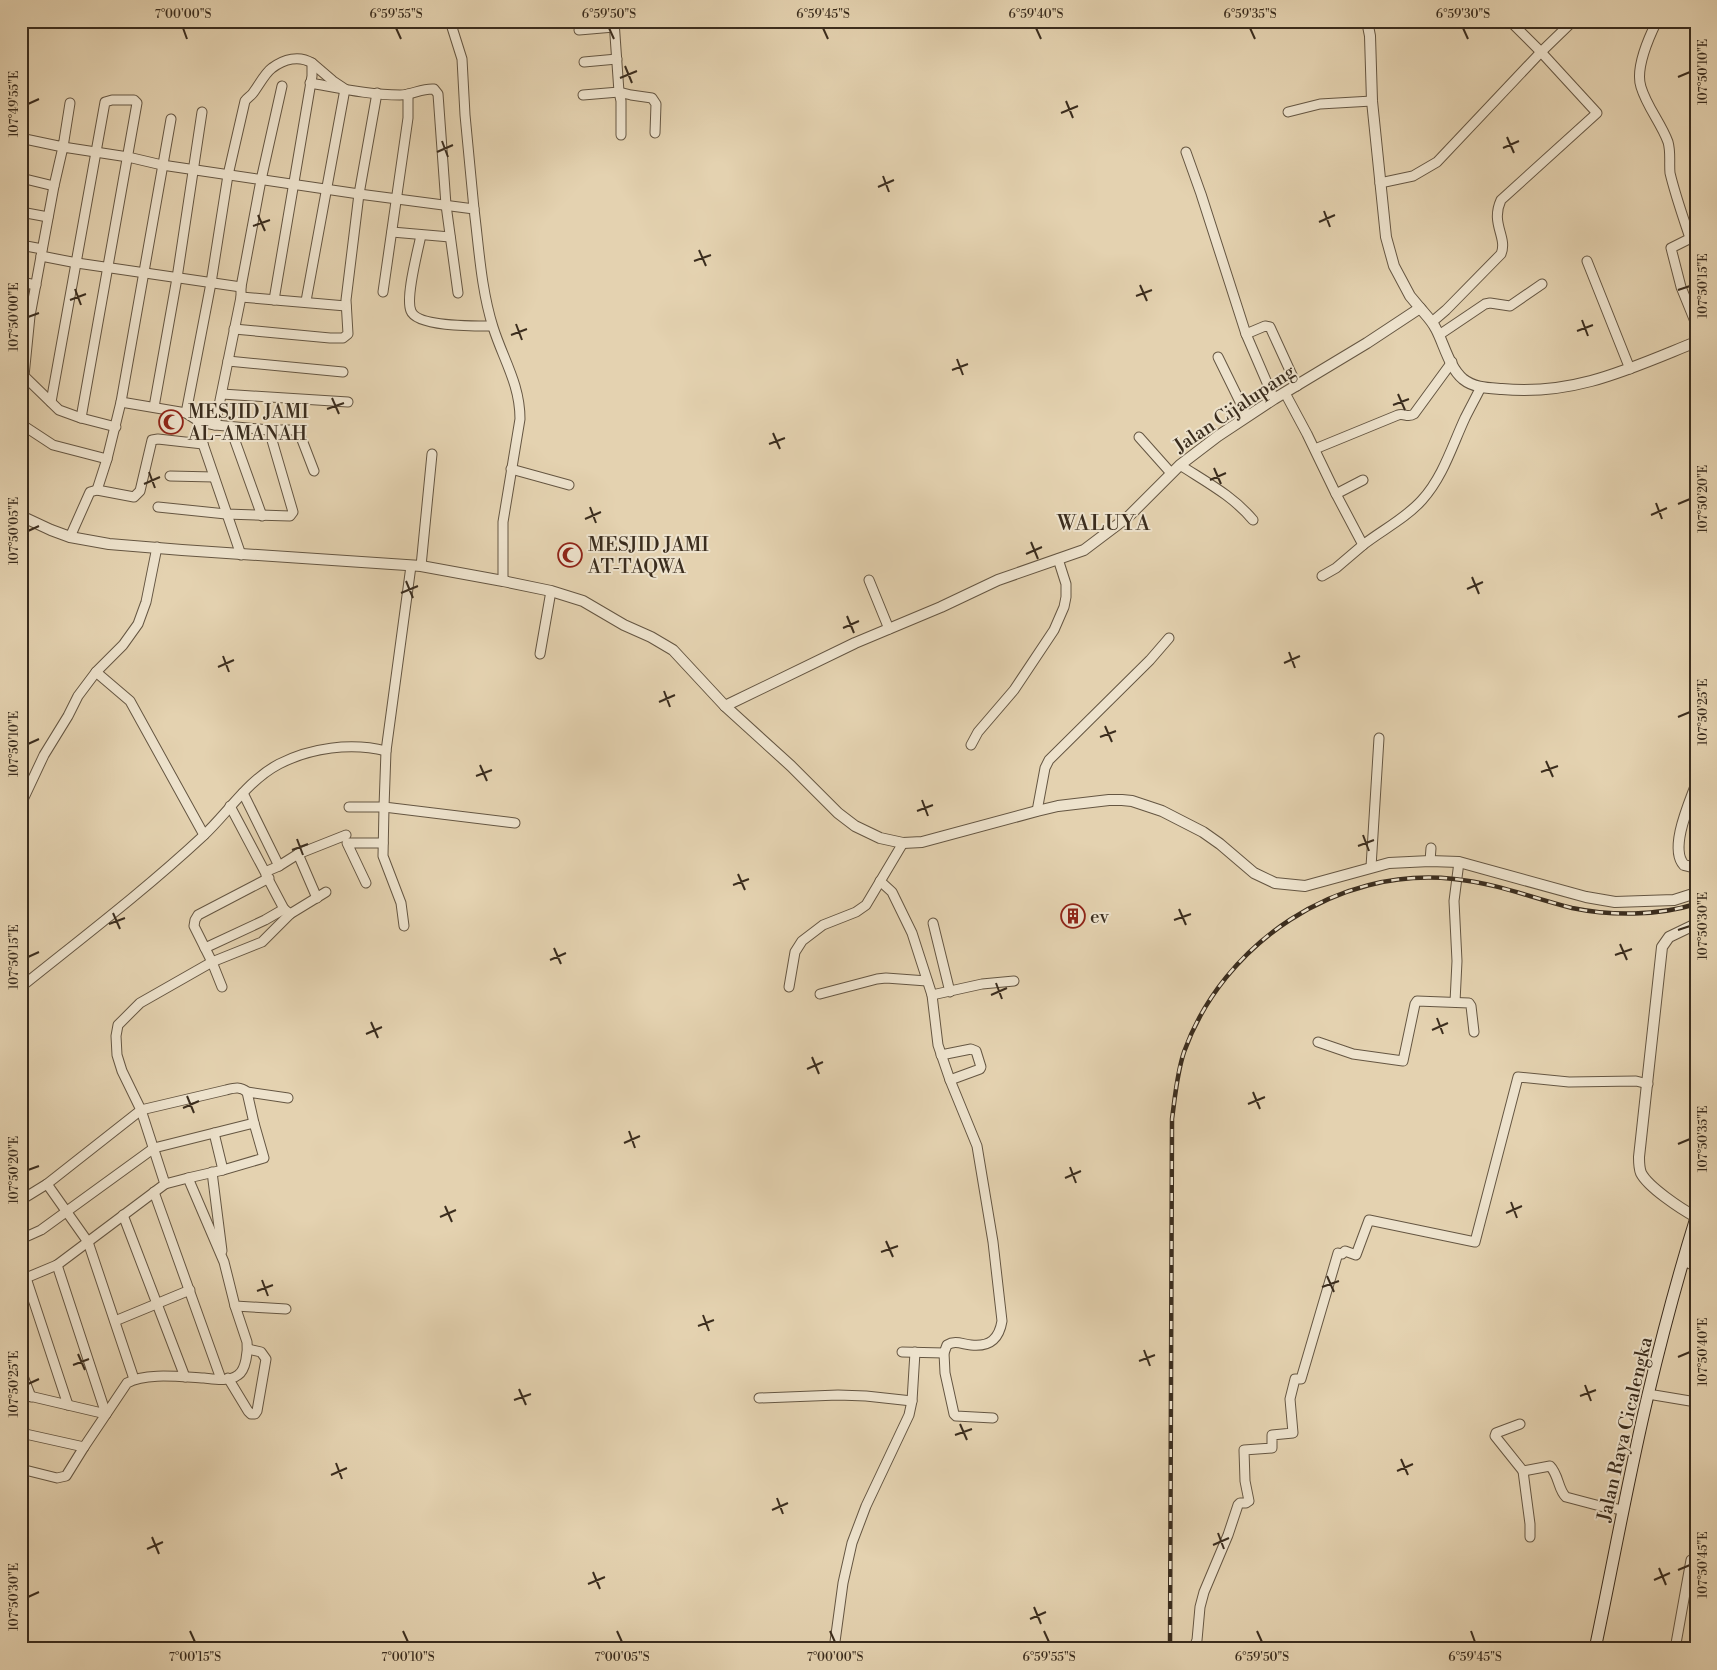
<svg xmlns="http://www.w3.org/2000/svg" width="1717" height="1670" font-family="'Libre Bodoni',serif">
	<rect width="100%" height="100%" fill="#e4d2b0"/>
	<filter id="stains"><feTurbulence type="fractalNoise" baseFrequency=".004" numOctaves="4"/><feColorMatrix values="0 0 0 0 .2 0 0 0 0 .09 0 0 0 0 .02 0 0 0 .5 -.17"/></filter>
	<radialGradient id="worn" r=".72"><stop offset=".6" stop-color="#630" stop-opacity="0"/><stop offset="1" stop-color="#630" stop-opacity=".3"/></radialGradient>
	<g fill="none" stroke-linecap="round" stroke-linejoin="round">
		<g stroke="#655642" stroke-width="11">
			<g id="minor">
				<polyline points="450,21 462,59 465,115 474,209"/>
				<path d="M1657,21C1649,37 1635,69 1641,87C1647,107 1661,123 1668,142C1671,152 1669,163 1670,173C1675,194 1682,214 1689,235V239L1671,248L1681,287L1696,324"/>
				<polyline points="579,30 614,27"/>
				<polyline points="584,62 617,59"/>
				<path d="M310,83C339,88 370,95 400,95C412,95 422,88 434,89L438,94L446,205L458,293"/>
				<polyline points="583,95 619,92 614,21"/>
				<polyline points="1288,112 1320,104 1372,101"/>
				<polyline points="621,135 621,101 619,92 631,95 652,98 656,104 655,133"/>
				<polyline points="25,139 63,147 70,103"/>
				<polyline points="1186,152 1201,194 1246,334 1265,326 1270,327 1297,386"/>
				<polyline points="21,178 54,186"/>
				<polyline points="1380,183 1413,176 1437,162 1541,52 1573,21"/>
				<polyline points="21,212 48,217"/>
				<polyline points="392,232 450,237"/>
				<path d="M421,235C418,251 405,297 411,311C417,327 477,326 492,326"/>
				<polyline points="21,245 42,249"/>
				<polyline points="41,256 77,263 241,287"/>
				<polyline points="1587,261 1630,369"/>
				<polyline points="21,282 36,285"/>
				<polyline points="383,292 408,118 408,94"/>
				<polyline points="241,297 346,306"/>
				<polyline points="306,301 345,89 333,81 312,63"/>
				<path d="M1432,322L1446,310L1501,254C1508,237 1490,224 1501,200L1597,113L1541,52L1510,21"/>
				<polyline points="234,329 330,338 343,338 348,334 346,300 359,194 377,93"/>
				<polyline points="1246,334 1274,399"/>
				<polyline points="1439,335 1485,304 1490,303 1510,306 1542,284"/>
				<polyline points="1218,357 1247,416"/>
				<polyline points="228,361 343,372"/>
				<polyline points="24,376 59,410 81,418 116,427"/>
				<path d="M21,383L24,376L30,316L54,186L63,147L128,157L162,165L359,194L474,209C479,248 481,289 493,327C503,359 520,384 520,419L503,522V581"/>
				<path d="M1285,393L1307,434L1336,494L1363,545C1382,530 1405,519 1422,500C1443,477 1452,446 1465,418C1470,408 1476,397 1481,387"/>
				<polyline points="222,394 348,402"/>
				<polyline points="51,402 105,102 112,100 134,100 137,103 81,418"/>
				<polyline points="121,402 186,413 200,422 215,425 241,297 241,287 261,180 282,86"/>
				<polyline points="154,407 177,278 202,112"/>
				<path d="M186,413L211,283L228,175L245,101C248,97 251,96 253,93C259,85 265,73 272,68C284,59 299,55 312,63V76L274,300"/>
				<polyline points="200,422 203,444 241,555"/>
				<polyline points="21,424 53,445 107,459 121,402 171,119"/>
				<polyline points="215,425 269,430 293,430 299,432 314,471"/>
				<polyline points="230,427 262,516"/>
				<polyline points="1139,437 1171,473"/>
				<path d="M1315,449L1398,415C1404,413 1408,418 1414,414L1452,362"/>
				<path d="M1180,465C1206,482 1233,496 1253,520"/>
				<polyline points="511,469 569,485"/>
				<polyline points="170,476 214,477"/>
				<polyline points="97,490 107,459"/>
				<polyline points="1336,494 1363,480"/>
				<polyline points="158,507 226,514 290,516 293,512 269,430"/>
				<polyline points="70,537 90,492 97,490 134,497 140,491 152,440 158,439 203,444"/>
				<polyline points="157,547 146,602 138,624 123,645 96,672 130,701 204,835"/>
				<polyline points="411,566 386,751 384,807 515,823"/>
				<polyline points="421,566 432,454"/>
				<polyline points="1322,576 1336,568 1363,545"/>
				<polyline points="869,580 889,629"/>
				<polyline points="540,654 551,591"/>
				<polyline points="971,745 978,732 1014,690 1054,630 1064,607 1066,597 1066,584 1058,559"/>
				<polyline points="243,793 279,866"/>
				<polyline points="21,804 44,755 68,716 78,696 96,672"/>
				<polyline points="230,806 265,872 279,866 298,854 346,835"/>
				<polyline points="349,807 384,807 383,856 401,903 404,926"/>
				<polyline points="1037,811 1045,768 1049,760 1150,660 1169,638"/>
				<polyline points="298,854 317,898"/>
				<polyline points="1430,861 1431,848"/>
				<polyline points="1371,867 1379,738"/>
				<path d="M880,881L892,892L912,933L932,995L938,1045L950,1080L977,1146L993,1242L1002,1321C999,1339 990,1347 971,1345C962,1344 955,1340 947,1345L944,1353L945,1373L954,1414L956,1416L993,1418"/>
				<polyline points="366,883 347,843 383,843"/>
				<polyline points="290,914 326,892"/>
				<polyline points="933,923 950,992"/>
				<polyline points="205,948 265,920 284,909 266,875"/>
				<path d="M21,987C82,938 145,890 202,837C228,813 247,781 279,764C310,748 351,742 386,751"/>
				<polyline points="222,987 212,962 194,926 195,920 198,915 269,878"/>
				<polyline points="789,987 795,952 802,941 823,925 856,912 866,905 903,843"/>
				<polyline points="820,994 877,979 886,978 927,981"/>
				<polyline points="932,995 982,984 1014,981"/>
				<polyline points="1455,1002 1457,961 1454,901 1459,862"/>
				<polyline points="1318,1042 1353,1054 1403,1061 1415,1004 1417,1001 1469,1003 1471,1006 1474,1032"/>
				<polyline points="941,1055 971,1049 976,1051 981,1067 980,1069 950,1080"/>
				<polyline points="247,1092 288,1098"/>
				<polyline points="214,1133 223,1170"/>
				<polyline points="212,1172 222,1251"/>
				<polyline points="165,1184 188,1178 224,1262 235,1306 286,1309"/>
				<polyline points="154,1192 221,1379"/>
				<polyline points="21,1200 47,1184"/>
				<polyline points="123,1215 185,1377"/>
				<polyline points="21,1239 41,1230 154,1148 254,1123"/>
				<polyline points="1683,1261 1696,1266"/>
				<polyline points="57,1265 106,1414"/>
				<polyline points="26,1278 68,1405"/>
				<polyline points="21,1280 57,1265 165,1184 141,1110 122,1071 117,1055 116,1036 118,1025 140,1003 212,962 262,942 290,914 284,909"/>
				<polyline points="115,1321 190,1290"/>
				<polyline points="902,1352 944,1353"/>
				<polyline points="21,1371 31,1397"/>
				<polyline points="228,1378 248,1411 251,1414 255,1414 257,1411 266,1359 261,1352 248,1349"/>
				<path d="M134,1379L88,1242L47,1184L141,1110L226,1090C234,1088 240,1086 247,1092L254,1123L264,1158L223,1170L188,1178"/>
				<polyline points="21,1394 106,1414"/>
				<polyline points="1648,1394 1696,1402"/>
				<polyline points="759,1398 838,1395 866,1396 912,1401"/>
				<path d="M1520,1424L1496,1433L1495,1436L1523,1471L1550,1466C1559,1475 1558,1490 1566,1497L1600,1506L1623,1510"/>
				<polyline points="21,1433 84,1447"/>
				<path d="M21,1469L57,1478L66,1476L84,1447L127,1383C146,1372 182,1377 204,1378C214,1379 229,1382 238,1375C246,1370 248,1351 247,1342L235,1306"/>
				<polyline points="1523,1471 1530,1524 1530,1537"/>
				<polyline points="834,1649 843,1583 852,1543 866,1506 909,1415 912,1401 915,1352"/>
				<polyline points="1191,1649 1195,1645 1197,1640 1200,1607 1204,1592 1228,1535 1238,1505 1240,1503 1246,1503 1249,1501 1245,1481 1244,1450 1272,1448 1272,1435 1293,1433 1290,1399 1295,1379 1301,1379 1338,1253 1342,1254 1345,1251 1356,1255 1369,1220 1475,1242 1518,1077 1569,1082 1636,1081 1648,1084"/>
				<polyline points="1675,1649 1691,1560"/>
			</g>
		</g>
		<g stroke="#655642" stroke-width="12">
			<g id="tertiary">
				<path d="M1420,308C1426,315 1432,321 1436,329C1444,344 1449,367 1463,379C1474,388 1489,388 1502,389C1575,396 1631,368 1696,342"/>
				<polyline points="21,516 51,530 70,537 109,544 182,550 421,566 503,581 551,591 583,601 624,625 651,637 673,650 725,706 791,766 838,813 855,826 880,838 903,843 922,842 1037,811 1058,806 1109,800 1122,800 1132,801 1162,811 1203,832 1220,844 1254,873 1275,883 1305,886 1389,863 1430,861 1459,862 1586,897 1615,902 1674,900 1696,893"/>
				<polyline points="725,706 855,643 941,607 998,580 1084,550 1129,516 1180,465 1218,436 1274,399 1367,343 1420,308 1410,296 1394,266 1386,237 1372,101 1370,36 1367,21"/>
				<path d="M1696,785C1689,804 1669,849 1684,865L1696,868"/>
				<path d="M1696,924L1669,937L1662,947L1639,1157C1639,1162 1639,1168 1641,1173C1648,1187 1681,1209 1696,1217"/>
			</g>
		</g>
		<g stroke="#3b2d1e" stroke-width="13">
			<path id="secondary" d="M1595,1649C1613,1564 1628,1479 1648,1395C1662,1336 1678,1276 1696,1218"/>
		</g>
		<use href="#minor" stroke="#ede2cc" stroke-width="9"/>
		<use href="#tertiary" stroke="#ede2cc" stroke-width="10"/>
		<use href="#secondary" stroke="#ede2cc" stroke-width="11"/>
		<g stroke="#3b2d1e" stroke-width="4.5">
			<path id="rail" d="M1170,1649L1172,1119C1175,1097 1177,1073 1184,1052C1223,943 1338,866 1454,879C1495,883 1533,898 1572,908C1611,916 1657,916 1696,904"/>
		</g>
		<use href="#rail" stroke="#ede2cc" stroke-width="2.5" stroke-dasharray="8" stroke-linecap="butt"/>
	</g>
	<path fill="none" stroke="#3b2d1e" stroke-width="2" d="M183,28L187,39M396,28L401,39M609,28L614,39M823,28L828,39M1036,28L1041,39M1250,28L1255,39M1463,28L1468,39M625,66L632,83M1678,77L1690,72M620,78L637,71M1066,101L1073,118M28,104L39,99M1061,113L1078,106M1507,137L1514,153M442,141L448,157M1503,148L1519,141M437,152L453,145M883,176L889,192M878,187L894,180M1324,211L1330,227M258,215L265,231M1319,222L1335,215M253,226L270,220M699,250L706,266M694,261L711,255M1140,285L1147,301M75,289L81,305M1678,290L1690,286M1136,296L1152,290M70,300L86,294M28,317L39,313M1582,320L1588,336M516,324L522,340M1577,331L1593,325M511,335L527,329M957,359L963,375M952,370L968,364M1398,394L1405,410M332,398L339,414M1393,405L1409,399M327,409L344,403M773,433L780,449M769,444L785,438M1214,468L1221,484M149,472L155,488M1210,480L1226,473M144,484L160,477M1656,503L1662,519M1678,504L1690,499M590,507L596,523M1651,515L1667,508M585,519L601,512M28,531L39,526M1031,542L1038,559M1026,554L1042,547M1472,577L1479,594M406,581L413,598M1467,589L1483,582M401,593L418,586M847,616L854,633M843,628L859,621M1289,652L1295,668M223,656L229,672M1284,663L1300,656M218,667L234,660M664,691L670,707M659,702L675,695M1678,717L1690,712M1105,726L1112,742M1100,737L1116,731M28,744L39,739M1546,761L1553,777M480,765L487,781M1541,772L1558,766M476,776L492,770M922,800L928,816M917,811L933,805M1363,835L1369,851M297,839L303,855M1358,846L1374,840M292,850L308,844M738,874L745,890M733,885L749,879M1179,909L1186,925M113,913L120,929M1174,920L1191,914M109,924L125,918M1678,930L1690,926M1620,944L1627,960M554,948L561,964M1615,955L1632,949M28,957L39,952M550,960L566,953M996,983L1002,999M991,995L1007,988M1437,1018L1443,1034M371,1022L378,1038M1432,1030L1448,1023M366,1034L382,1027M812,1057L819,1074M807,1069L823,1062M1253,1092L1260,1109M187,1096L194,1113M1248,1104L1265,1097M183,1108L199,1101M629,1131L635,1148M624,1143L640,1136M1678,1144L1690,1139M1070,1167L1076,1183M28,1170L39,1166M1065,1178L1081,1171M1511,1202L1517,1218M445,1206L452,1222M1506,1213L1522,1206M440,1217L456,1210M886,1241L893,1257M881,1252L898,1246M1327,1276L1334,1292M262,1280L268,1296M1322,1287L1339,1281M257,1291L273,1285M703,1315L709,1331M698,1326L714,1320M1144,1350L1150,1366M78,1354L85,1370M1678,1357L1690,1352M1139,1361L1155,1355M73,1365L89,1359M28,1384L39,1379M1585,1385L1591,1401M519,1389L526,1405M1580,1396L1596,1390M514,1400L531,1394M960,1424L967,1440M955,1435L972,1429M1401,1459L1408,1475M336,1463L342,1479M1397,1471L1413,1464M331,1475L347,1468M777,1498L783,1514M772,1510L788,1503M1218,1533L1224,1549M152,1537L159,1554M1213,1545L1229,1538M147,1549L163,1542M1659,1568L1666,1585M1678,1570L1690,1565M593,1572L600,1589M1654,1580L1670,1573M588,1584L605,1577M28,1597L39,1592M1034,1607L1041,1624M1030,1619L1046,1612M190,1631L195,1642M403,1631L408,1642M617,1631L622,1642M830,1631L835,1642M1044,1631L1049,1642M1257,1631L1262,1642M1471,1631L1475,1642"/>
	<defs>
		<g id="mosque-ring" transform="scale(1.25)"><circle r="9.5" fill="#ede2cc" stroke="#8f2418" stroke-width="1.5"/><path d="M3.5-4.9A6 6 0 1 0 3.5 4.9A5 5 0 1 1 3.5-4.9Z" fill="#8f2418"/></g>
		<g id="building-ring" transform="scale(1.25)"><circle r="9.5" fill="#ede2cc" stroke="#8f2418" stroke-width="1.5"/><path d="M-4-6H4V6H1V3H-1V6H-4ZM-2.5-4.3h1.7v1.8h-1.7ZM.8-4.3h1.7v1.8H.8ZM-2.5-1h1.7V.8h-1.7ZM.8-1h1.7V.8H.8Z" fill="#8f2418"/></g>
	</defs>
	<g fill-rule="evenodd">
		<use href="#mosque-ring" x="171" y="422"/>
		<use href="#mosque-ring" x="570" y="555"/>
		<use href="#building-ring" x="1073" y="916"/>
	</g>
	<g text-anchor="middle" stroke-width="4" stroke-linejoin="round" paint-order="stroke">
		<g font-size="19" fill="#3b2d1e" stroke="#ede2cc">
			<text transform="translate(1234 408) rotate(-34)" y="7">Jalan Cijalupang</text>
			<text transform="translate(1624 1429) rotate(-77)" y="7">Jalan Raya Cicalengka</text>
		</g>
		<g font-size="19" fill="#3b2d1e" stroke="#ede2cc" text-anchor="start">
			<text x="188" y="418">MESJID JAMI<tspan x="188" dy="22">AL-AMANAH</tspan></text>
			<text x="588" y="551">MESJID JAMI<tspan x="588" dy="22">AT-TAQWA</tspan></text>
			<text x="1090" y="923">ev</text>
		</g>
		<g font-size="21" letter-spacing="1" fill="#3b2d1e" stroke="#ede2cc">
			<text x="1104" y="530">WALUYA</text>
		</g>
	</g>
	<rect width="1717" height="1670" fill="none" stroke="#e4d2b0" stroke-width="55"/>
	<rect x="28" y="28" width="1662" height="1614" fill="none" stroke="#3b2d1e" stroke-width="2"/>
	<g font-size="12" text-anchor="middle" fill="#3b2d1e">
		<text x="183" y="18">7°00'00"S</text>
		<text x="396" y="18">6°59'55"S</text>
		<text x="609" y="18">6°59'50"S</text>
		<text x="823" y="18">6°59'45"S</text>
		<text x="1036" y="18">6°59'40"S</text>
		<text x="1250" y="18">6°59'35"S</text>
		<text x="1463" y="18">6°59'30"S</text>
		<text transform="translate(1703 72) rotate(-90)" y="4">107°50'10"E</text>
		<text transform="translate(14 104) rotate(-90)" y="4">107°49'55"E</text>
		<text transform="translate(1703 286) rotate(-90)" y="4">107°50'15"E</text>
		<text transform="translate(14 317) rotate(-90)" y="4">107°50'00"E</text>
		<text transform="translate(1703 499) rotate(-90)" y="4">107°50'20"E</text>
		<text transform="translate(14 531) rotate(-90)" y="4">107°50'05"E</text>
		<text transform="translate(1703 712) rotate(-90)" y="4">107°50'25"E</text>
		<text transform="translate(14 744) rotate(-90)" y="4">107°50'10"E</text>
		<text transform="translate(1703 926) rotate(-90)" y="4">107°50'30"E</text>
		<text transform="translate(14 957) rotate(-90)" y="4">107°50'15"E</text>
		<text transform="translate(1703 1139) rotate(-90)" y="4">107°50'35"E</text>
		<text transform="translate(14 1170) rotate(-90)" y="4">107°50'20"E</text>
		<text transform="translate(1703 1352) rotate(-90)" y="4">107°50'40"E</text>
		<text transform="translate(14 1384) rotate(-90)" y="4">107°50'25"E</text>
		<text transform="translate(1703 1565) rotate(-90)" y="4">107°50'45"E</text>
		<text transform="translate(14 1597) rotate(-90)" y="4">107°50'30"E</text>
		<text x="195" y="1661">7°00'15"S</text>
		<text x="408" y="1661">7°00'10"S</text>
		<text x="622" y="1661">7°00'05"S</text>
		<text x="835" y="1661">7°00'00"S</text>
		<text x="1049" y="1661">6°59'55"S</text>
		<text x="1262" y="1661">6°59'50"S</text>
		<text x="1475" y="1661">6°59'45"S</text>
	</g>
	<rect width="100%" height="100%" filter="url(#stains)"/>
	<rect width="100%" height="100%" fill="url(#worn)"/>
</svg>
